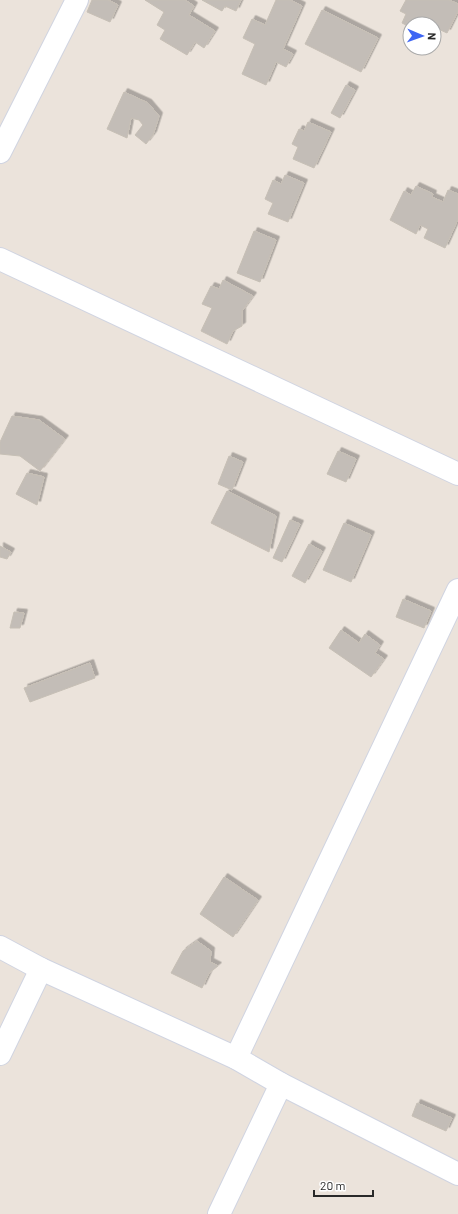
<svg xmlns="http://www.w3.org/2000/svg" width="458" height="1214" font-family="Barlow,sans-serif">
	<defs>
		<filter id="shadow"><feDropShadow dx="3.5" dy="-3.5" stdDeviation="0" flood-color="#0004"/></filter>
	</defs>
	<rect width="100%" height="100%" fill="#ebe3db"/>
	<g fill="#c3bdb7" stroke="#c6bfb5" filter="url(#shadow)">
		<polygon points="92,0 108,0 118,5 110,22 87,12"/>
		<polygon points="145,0 185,0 194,6 189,15 215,31 204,48 195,42 187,55 160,39 165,30 157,25 164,12"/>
		<polygon points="202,0 241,0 236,11 225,6 222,11"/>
		<polygon points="276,0 290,0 302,6 283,49 293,54 286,67 276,62 266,85 242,74 255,44 243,38 252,19 265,25"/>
		<polygon points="406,0 449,0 458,4 458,11 447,33 434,27 434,24 410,24 410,27 402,23 406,14 400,11"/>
		<polygon points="322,10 378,38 361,72 305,44"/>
		<polygon points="346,85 355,90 340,118 331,113"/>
		<polygon points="124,92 148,103 159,116 153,135 146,144 135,135 143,125 139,120 131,118 127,138 107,129"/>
		<polygon points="308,122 331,132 314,168 293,159 298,147 292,144 299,129 304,131"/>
		<polygon points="285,175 304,183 288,222 268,214 273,203 265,199 273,180 281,184"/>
		<polygon points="416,186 433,194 432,197 443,202 448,190 458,194 458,219 445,248 424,238 428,229 420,225 416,234 390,220 404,191 411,195"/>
		<polygon points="254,231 276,240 260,282 237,273"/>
		<polygon points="223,280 253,296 242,311 242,326 233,331 227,344 201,331 212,308 202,304 211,286 219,289"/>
		<polygon points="12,416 39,420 65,439 40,471 20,456 0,454 0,442"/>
		<polygon points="338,451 356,459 346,482 327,474"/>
		<polygon points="229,456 243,462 232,490 218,484"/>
		<polygon points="27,473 44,477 37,505 16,494"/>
		<polygon points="227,491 276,516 269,552 211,523"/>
		<polygon points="290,520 300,524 282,562 273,558"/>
		<polygon points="344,523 371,535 351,582 323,570"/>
		<polygon points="309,544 322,551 305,583 292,576"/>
		<polygon points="0,546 11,552 7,559 0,557"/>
		<polygon points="403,599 431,611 424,628 396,617"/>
		<polygon points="14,612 24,613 20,628 10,628"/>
		<polygon points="341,630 359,643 365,634 380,645 375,653 384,659 371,677 329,648"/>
		<polygon points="90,663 95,678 30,702 24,688"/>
		<polygon points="224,877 258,900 233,937 200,914"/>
		<polygon points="197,941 211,951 210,962 218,966 209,973 202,988 171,973 183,951"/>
		<polygon points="417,1103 452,1118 446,1131 412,1116"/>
	</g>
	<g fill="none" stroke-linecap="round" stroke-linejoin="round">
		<g stroke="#d0d4e1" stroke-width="24">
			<g id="minor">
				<polyline points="0,152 77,0"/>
				<polyline points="0,259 458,474"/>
				<polyline points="0,947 41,969 236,1058 281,1084 458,1174"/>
				<polyline points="0,1054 41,969"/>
				<polyline points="236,1058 458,590"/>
				<polyline points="219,1214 281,1084"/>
			</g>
		</g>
		<use href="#minor" stroke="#fff" stroke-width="22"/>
	</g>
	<g transform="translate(422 36) rotate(92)"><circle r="19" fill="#ffffff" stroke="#a9a9a9"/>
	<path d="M0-3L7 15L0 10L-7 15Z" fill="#3e65f4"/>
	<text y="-6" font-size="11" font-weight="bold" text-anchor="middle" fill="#292929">N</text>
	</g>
	<path d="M314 1190v6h59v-6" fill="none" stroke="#292929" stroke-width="2"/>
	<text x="320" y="1190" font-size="12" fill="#292929" stroke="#ffffff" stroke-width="3" paint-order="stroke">20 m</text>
</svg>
